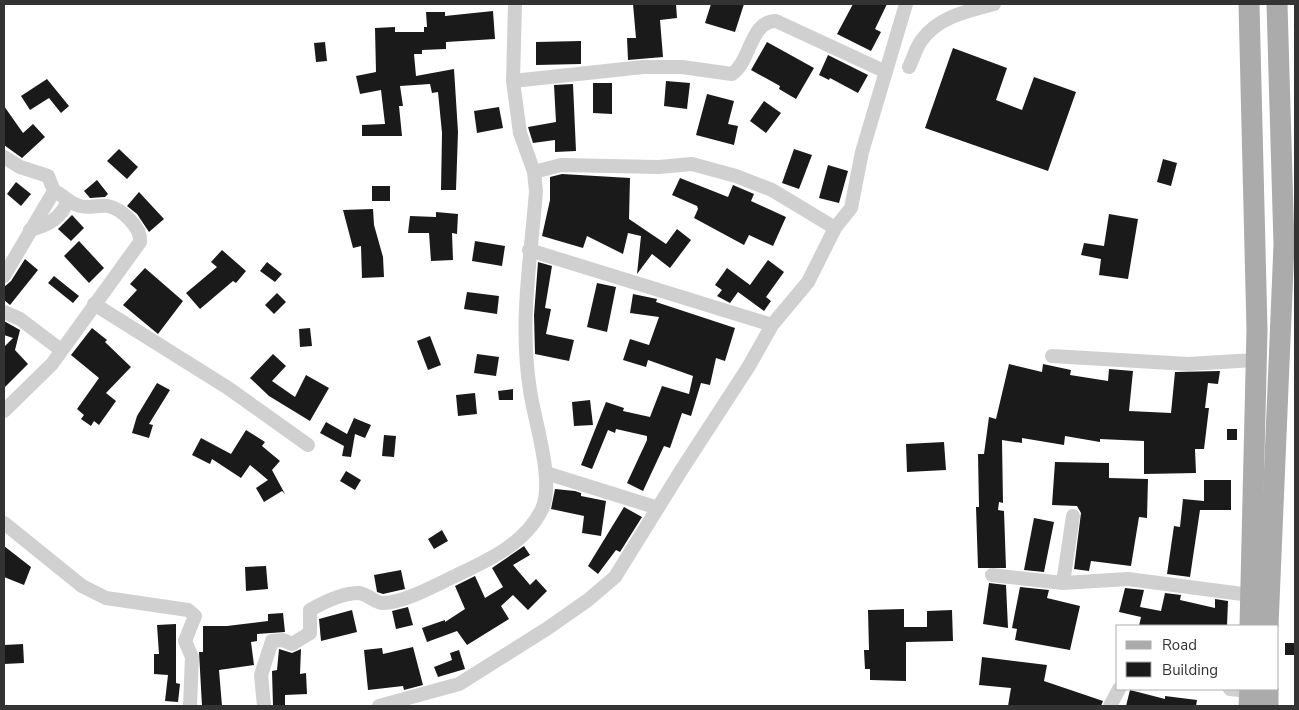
<svg xmlns="http://www.w3.org/2000/svg" width="1299" height="710" font-family="'Nunito Sans',sans-serif">
	<rect width="100%" height="100%" fill="#fff"/>
	<g fill="#1a1a1a">
		<polygon points="633,4 676,4 677,18 660,20 663,57 628,60 627,38 636,38"/>
		<polygon points="711,4 744,4 735,32 705,23"/>
		<polygon points="853,4 887,4 875,29 881,32 871,51 837,34"/>
		<polygon points="493,11 495,39 446,42 446,49 422,50 422,54 414,54 416,76 454,69 458,132 456,190 441,190 442,133 438,92 432,93 430,84 400,86 403,106 399,106 402,136 362,136 362,125 385,124 381,90 360,94 356,76 376,72 375,28 395,27 395,32 424,32 424,27 427,27 426,12 445,12 445,16"/>
		<polygon points="581,41 581,64 536,65 536,42"/>
		<polygon points="325,42 327,61 316,62 314,43"/>
		<polygon points="767,42 814,68 796,99 779,89 780,86 751,70"/>
		<polygon points="953,48 1007,68 996,100 1022,110 1034,77 1076,92 1048,171 925,128"/>
		<polygon points="828,55 868,75 858,93 830,78 829,80 819,75"/>
		<polygon points="47,79 69,106 61,113 49,98 30,110 21,96"/>
		<polygon points="666,81 690,83 687,109 664,106"/>
		<polygon points="593,83 612,83 612,114 593,113"/>
		<polygon points="573,84 576,151 555,152 555,140 533,143 528,127 556,122 554,85"/>
		<polygon points="707,94 734,101 728,124 738,126 734,145 696,135"/>
		<polygon points="764,101 781,113 766,133 750,121"/>
		<polygon points="4,106 23,133 33,124 45,137 22,158 4,145"/>
		<polygon points="499,107 503,128 477,133 474,111"/>
		<polygon points="119,149 138,167 127,179 107,161"/>
		<polygon points="794,149 812,155 799,189 782,183"/>
		<polygon points="1163,159 1177,163 1171,186 1157,182"/>
		<polygon points="828,165 848,171 839,203 819,198"/>
		<polygon points="562,174 630,178 629,219 666,244 677,229 691,240 670,268 652,254 637,274 641,236 628,233 623,254 587,236 583,248 542,236 550,200 550,177"/>
		<polygon points="680,178 728,197 733,185 754,194 751,201 786,217 773,246 749,235 744,245 694,218 698,209 697,206 672,195"/>
		<polygon points="97,180 108,194 105,197 90,198 84,191"/>
		<polygon points="16,182 31,194 21,206 7,194"/>
		<rect x="372" y="186" width="18" height="15"/>
		<polygon points="139,192 164,219 149,232 137,214 127,206"/>
		<polygon points="373,209 374,225 383,257 384,277 362,278 361,246 353,248 343,210"/>
		<polygon points="436,212 458,214 457,234 452,233 453,260 431,261 429,233 408,233 410,216 436,217"/>
		<polygon points="1109,214 1138,219 1128,279 1099,275 1101,259 1081,255 1084,243 1104,246"/>
		<polygon points="72,215 84,228 71,241 58,229"/>
		<polygon points="79,241 104,268 89,283 64,256"/>
		<polygon points="475,241 505,246 502,266 472,261"/>
		<polygon points="222,250 246,271 236,283 233,281 200,309 186,293 217,267 211,262"/>
		<polygon points="25,259 38,270 10,305 4,300 4,287 11,281"/>
		<polygon points="768,260 784,272 766,297 771,301 764,311 738,292 730,303 717,296 722,290 715,285 727,268 750,285"/>
		<polygon points="267,262 282,274 275,282 260,271"/>
		<polygon points="538,262 552,266 545,308 551,309 546,334 574,340 569,361 535,354 534,315"/>
		<polygon points="145,268 183,301 158,334 123,305 137,290 130,284"/>
		<polygon points="54,276 79,296 73,303 48,283"/>
		<polygon points="597,283 616,287 607,332 587,327"/>
		<polygon points="467,292 499,296 497,314 464,309"/>
		<polygon points="277,293 286,302 274,314 265,305"/>
		<polygon points="633,294 657,299 656,302 735,328 725,361 716,358 710,385 701,383 691,416 682,413 670,448 664,446 643,491 627,483 647,440 647,436 616,429 615,433 608,430 592,469 581,465 606,402 624,408 623,411 650,417 662,386 689,394 693,376 648,360 646,367 623,360 630,339 649,345 659,317 630,313"/>
		<polygon points="4,321 20,330 15,350 28,364 4,388 4,347 13,338 4,335"/>
		<polygon points="92,328 107,340 105,342 131,367 106,393 116,401 99,425 94,421 91,426 81,419 84,415 77,409 99,378 71,355"/>
		<polygon points="310,328 312,346 300,347 299,329"/>
		<polygon points="430,336 441,365 428,370 417,341"/>
		<polygon points="273,354 286,366 272,381 295,397 306,375 329,388 310,421 269,396 250,378"/>
		<polygon points="477,354 499,357 496,376 474,373"/>
		<polygon points="1009,364 1042,372 1043,364 1071,370 1070,375 1108,381 1109,369 1133,371 1129,411 1171,413 1175,372 1220,371 1218,384 1208,383 1205,408 1209,408 1204,449 1195,449 1196,473 1144,474 1144,441 1100,439 1100,442 1065,436 1064,445 1022,438 1022,443 1002,440 1003,503 999,502 998,510 1004,511 1006,568 978,568 976,507 979,507 978,454 984,454 989,417 996,419"/>
		<polygon points="157,383 170,390 149,424 153,425 149,438 132,433 137,416"/>
		<polygon points="513,389 513,400 499,400 498,391"/>
		<polygon points="475,393 477,414 458,416 456,395"/>
		<polygon points="590,400 593,425 574,426 572,402"/>
		<polygon points="354,418 371,425 365,438 355,434 351,457 342,456 344,446 320,433 326,422 347,434"/>
		<rect x="1227" y="429" width="10" height="11"/>
		<polygon points="246,430 265,442 262,446 280,461 272,470 285,494 282,491 264,502 256,488 268,480 250,465 241,478 212,459 210,464 192,455 201,438 231,454"/>
		<polygon points="384,435 396,436 394,457 382,456"/>
		<polygon points="944,442 946,470 907,472 906,444"/>
		<polygon points="1055,462 1109,463 1109,478 1148,479 1147,518 1139,517 1131,566 1091,561 1089,571 1074,569 1081,513 1077,506 1052,505"/>
		<polygon points="346,471 361,480 355,490 340,481"/>
		<polygon points="1204,480 1231,480 1231,510 1200,510 1190,577 1167,574 1174,526 1180,527 1183,499 1204,501"/>
		<polygon points="555,489 575,491 581,493 581,496 606,501 601,536 582,533 584,516 551,509"/>
		<polygon points="624,507 642,517 620,552 616,550 598,574 588,566"/>
		<polygon points="1034,518 1054,522 1044,572 1024,570"/>
		<polygon points="442,530 448,541 434,549 428,539"/>
		<polygon points="4,546 31,567 24,585 4,577"/>
		<polygon points="524,546 530,555 513,565 530,585 536,579 547,591 528,610 513,595 501,606 509,619 467,645 457,631 427,642 422,628 445,620 445,622 465,609 455,586 475,576 485,598 503,587 492,568"/>
		<polygon points="266,566 268,589 246,591 245,567"/>
		<polygon points="401,570 405,589 383,594 377,592 374,575"/>
		<polygon points="989,583 1006,585 1008,628 983,624"/>
		<polygon points="1020,587 1049,590 1047,598 1080,606 1070,650 1015,640 1017,629 1012,628"/>
		<polygon points="1125,588 1144,590 1140,607 1161,611 1165,593 1181,595 1180,600 1215,608 1215,599 1228,601 1227,626 1139,626 1141,617 1119,612"/>
		<polygon points="408,607 413,625 396,629 392,611"/>
		<polygon points="904,609 904,627 927,627 927,611 952,610 953,641 906,642 906,681 870,680 870,669 865,669 864,650 869,650 868,610"/>
		<polygon points="352,610 357,632 321,641 319,619"/>
		<polygon points="283,613 285,632 257,634 257,641 251,642 254,665 219,670 222,706 202,706 199,652 203,652 203,626 227,626 268,621 268,614"/>
		<polygon points="176,624 176,683 180,684 178,702 165,701 168,675 154,674 154,654 159,654 157,625"/>
		<rect x="1285" y="643" width="10" height="12"/>
		<polygon points="23,644 24,663 4,664 4,645"/>
		<polygon points="413,647 423,685 404,690 403,686 368,690 364,650 382,648 383,654"/>
		<polygon points="279,649 292,653 301,649 300,674 306,673 307,694 285,695 285,706 273,706 272,671 277,670"/>
		<polygon points="459,650 465,669 438,677 434,667 452,660 450,653"/>
		<polygon points="982,657 1047,665 1044,681 1103,701 1101,706 1008,706 1011,688 979,685"/>
		<polygon points="1130,690 1165,699 1165,696 1197,700 1196,706 1126,706"/>
	</g>
	<g fill="none" stroke-linecap="round" stroke-linejoin="round">
		<g stroke="#d0d0d0" stroke-width="14">
			<path d="M909,67C913,59 916,48 921,41C938,17 967,11 994,4"/>
			<path d="M513,81L643,67H682L732,74C751,61 750,21 776,21L884,71"/>
			<polyline points="4,157 20,167 48,176 54,191 4,276"/>
			<polyline points="534,172 561,165 659,167 692,164 736,176 772,190 835,228"/>
			<path d="M30,230C48,225 61,219 68,200"/>
			<polyline points="529,250 772,325"/>
			<polyline points="94,304 228,388 308,445"/>
			<polyline points="4,312 20,319 61,350"/>
			<polyline points="1052,356 1188,364 1255,360"/>
			<path d="M4,411L52,364L140,242C142,228 122,209 108,206C99,204 88,210 77,205C68,202 63,195 54,191"/>
			<polyline points="546,473 658,508"/>
			<polyline points="4,523 82,586 106,598 188,610 195,616 185,641 192,657 190,706"/>
			<polyline points="992,575 1063,583 1128,579 1250,595"/>
			<polyline points="1063,583 1073,516"/>
			<polyline points="1230,689 1250,691"/>
			<path d="M264,706L261,675L272,641L283,640L292,644L310,633V610C324,602 343,593 359,593C368,594 375,603 383,603C404,603 438,584 457,575C489,560 526,543 542,509C555,481 534,420 530,390C519,322 531,258 536,191L534,172L520,133L513,81L515,4"/>
			<polyline points="379,706 459,684 548,628 588,600 615,577 682,469 749,366 772,325 808,282 835,228 851,208 862,152 906,4"/>
			<polyline points="1110,706 1119,689"/>
		</g>
		<g stroke="#ababab" stroke-width="21">
			<polyline points="1249,4 1257,330 1250,626"/>
			<polyline points="1268,626 1284,245 1277,4"/>
			<polyline points="1249,706 1250,689"/>
			<polyline points="1268,706 1268,689"/>
		</g>
	</g>
	<rect width="1299" height="710" fill="none" stroke="#333333" stroke-width="10"/>
	<rect x="1116" y="625" width="162" height="65" fill="#ffffff" stroke="#adadad"/>
	<rect x="1126" y="641" width="25" height="8" fill="#ababab" stroke="#adadad"/>
	<text x="1162" y="650" font-size="15" fill="#333333">Road</text>
	<rect x="1126" y="662" width="25" height="15" fill="#1a1a1a" stroke="#adadad"/>
	<text x="1162" y="675" font-size="15" fill="#333333">Building</text>
</svg>
